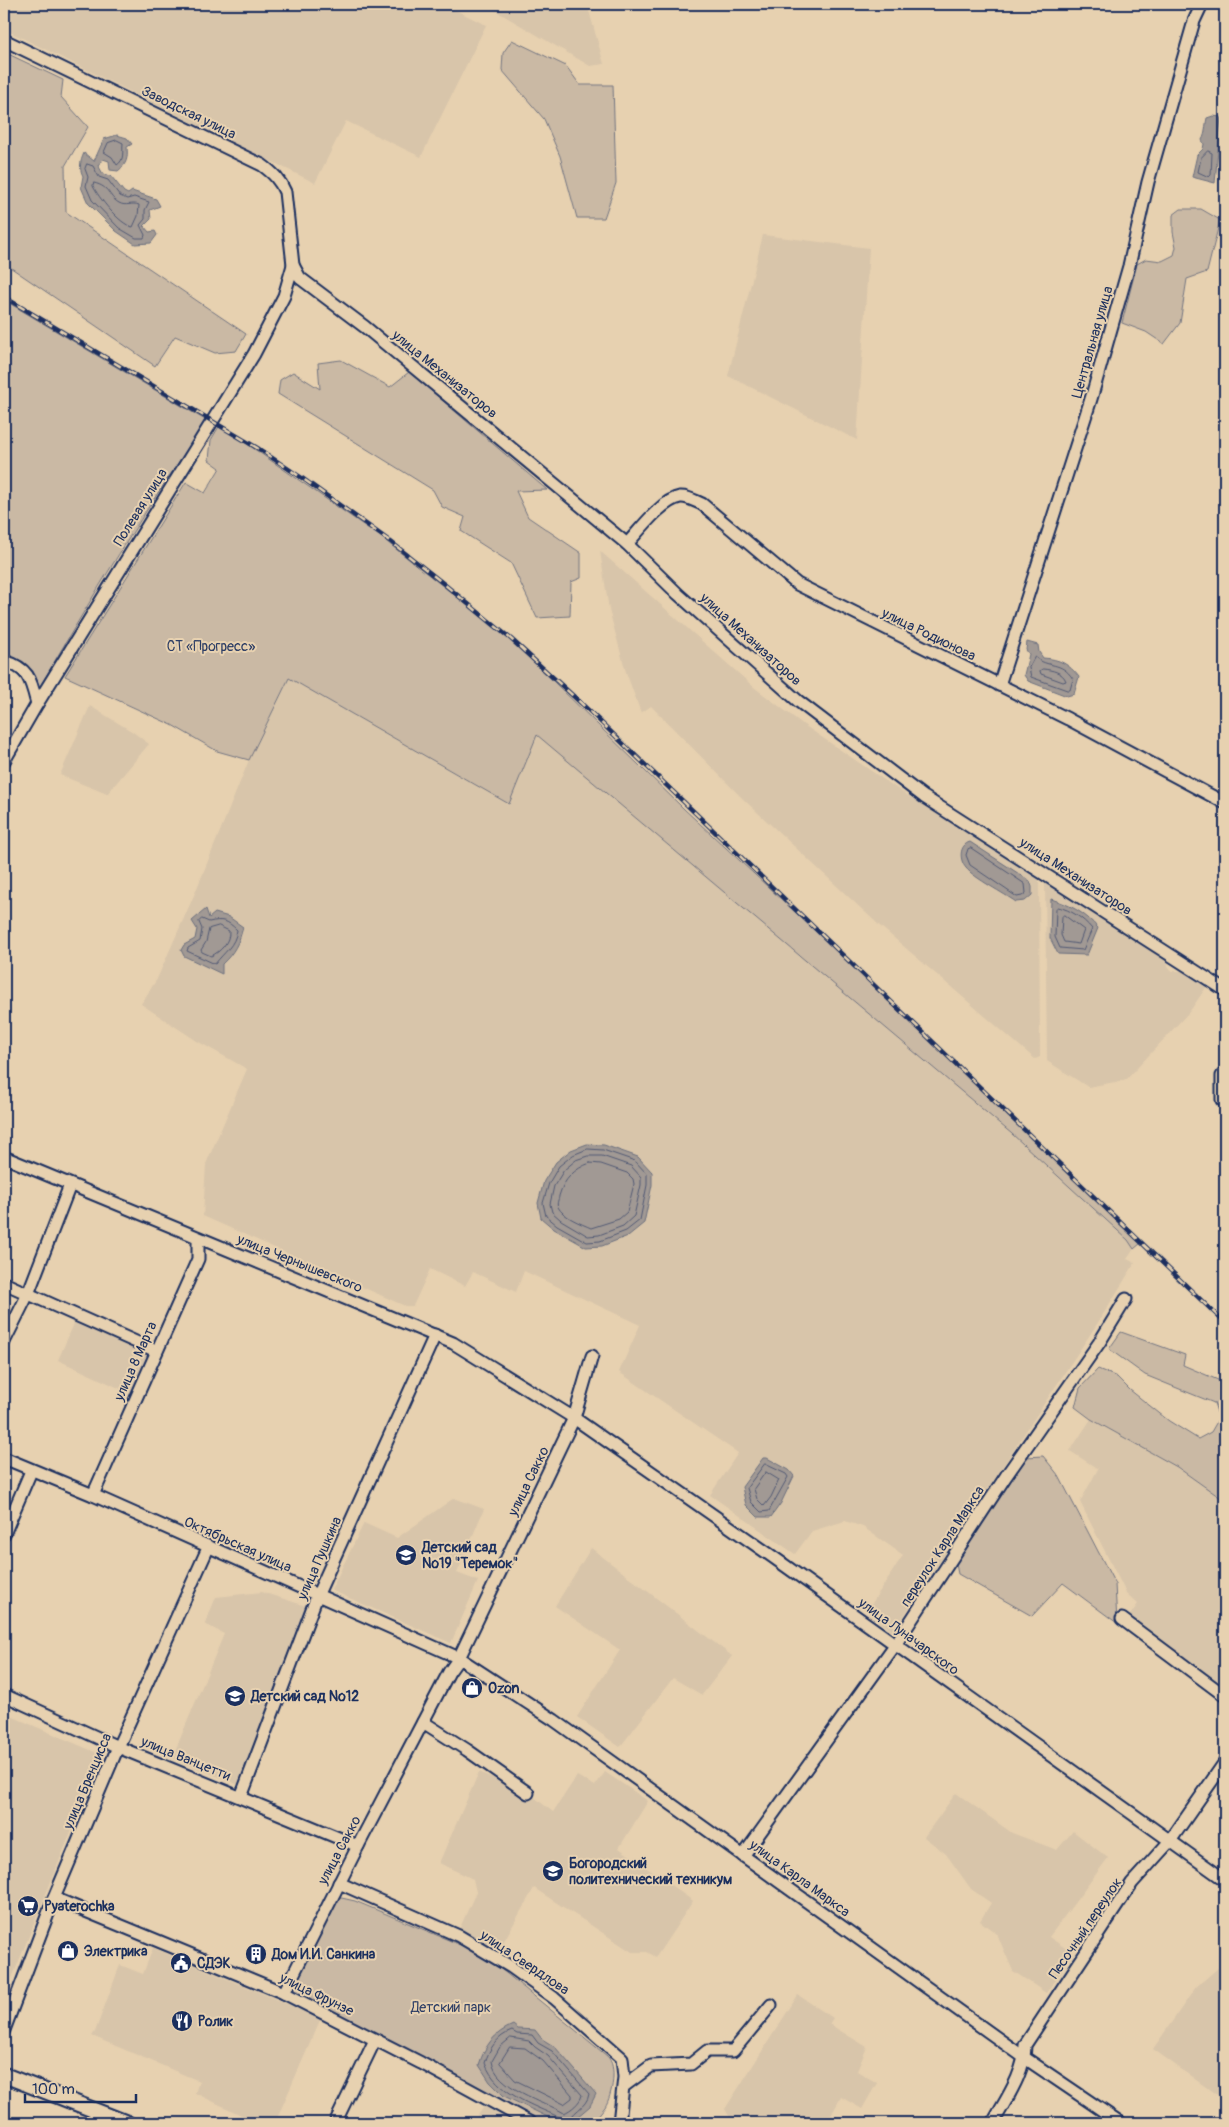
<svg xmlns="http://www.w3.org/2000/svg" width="1229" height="2127" font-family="Pangolin,sans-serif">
	<rect width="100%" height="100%" fill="#e7d1b0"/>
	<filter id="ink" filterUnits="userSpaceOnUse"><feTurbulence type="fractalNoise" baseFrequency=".02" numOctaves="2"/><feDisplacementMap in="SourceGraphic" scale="10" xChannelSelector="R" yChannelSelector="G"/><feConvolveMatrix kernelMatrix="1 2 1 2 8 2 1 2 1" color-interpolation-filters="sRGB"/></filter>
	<g filter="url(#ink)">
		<g fill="#d8c5aa">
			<polygon points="4,4 443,4 486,25 421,157 346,121 315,183 4,29"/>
			<polygon points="484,4 587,4 604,64 590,66"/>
			<polygon points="763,235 869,248 857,440 728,376"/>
			<polygon points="600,551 755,688 804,725 899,790 1039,877 1040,1057 1035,1059 880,926 741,797 651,706 641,713 626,672 609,610"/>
			<polygon points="289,678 508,804 537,734 1012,1134 1128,1240 1134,1249 1127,1259 1135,1263 1097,1324 893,1632 867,1611 903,1555 863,1527 845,1521 812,1531 795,1554 710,1495 738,1453 619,1372 640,1325 524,1271 516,1292 473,1272 465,1286 430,1269 413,1306 405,1306 203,1216 206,1164 247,1069 197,1041 141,1004 157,979 195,893 249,760"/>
			<polygon points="90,706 133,732 149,744 107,794 60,775"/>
			<polygon points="1045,881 1167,960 1168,966 1172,971 1181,971 1207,986 1190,1011 1126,1080 1088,1087 1047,1061"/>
			<polygon points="76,1319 149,1352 132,1394 58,1360"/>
			<polygon points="1091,1419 1177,1467 1225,1501 1225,1690 1128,1618 1138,1604 1126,1593 1080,1502 1098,1469 1070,1451"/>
			<polygon points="454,1498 484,1509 457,1573 478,1581 451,1643 331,1590 364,1523 397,1538"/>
			<polygon points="591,1548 732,1656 702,1695 673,1678 620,1747 577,1717 620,1650 555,1606"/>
			<polygon points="262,1592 306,1606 239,1785 172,1758 224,1634 205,1624 216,1597"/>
			<polygon points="4,1713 102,1755 4,1998"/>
			<polygon points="479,1772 502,1782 529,1801 534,1797 553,1812 577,1776 595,1786 605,1772 648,1801 619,1848 693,1901 656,1957 647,1952 632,1952 534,1888 500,1948 458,1932 476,1892 473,1879 439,1863"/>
			<polygon points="956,1793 1012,1833 1057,1850 1073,1831 1108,1858 1049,1937 1074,1954 1046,1993 1013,1971 997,1934 980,1921 991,1903 971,1889 946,1854 924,1837"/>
			<polygon points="153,1948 321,2018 275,2123 258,2123 195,2093 199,2081 92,2036 95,2032 120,1965 143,1974"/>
			<polygon points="1225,1962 1225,2084 1217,2095 1153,2049 1196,1987"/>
			<polygon points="798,1995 833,2018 829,2024 867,2047 857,2071 877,2083 862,2109 841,2097 827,2123 733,2123 725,2109"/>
			<polygon points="487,2102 521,2123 473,2123"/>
		</g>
		<g fill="#cab9a4" stroke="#727481">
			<polygon points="512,40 566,66 580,85 613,85 616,183 604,218 577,218 560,156 544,119 502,70 503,53"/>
			<polygon points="4,52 63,80 61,97 88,127 65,166 66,212 246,334 236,351 215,353 175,336 155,366 4,263"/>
			<polygon points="1181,209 1201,209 1220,220 1207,272 1187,279 1180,323 1164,344 1146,332 1122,323 1137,264 1146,259 1162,261 1174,255 1176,247 1173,232 1173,215"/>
			<path d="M4,300L207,421C146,507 91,598 38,690C30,668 25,664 4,655Z"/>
			<polygon points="341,360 390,387 409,372 547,490 516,491 528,517 581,553 581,578 571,582 570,616 537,618 511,563 461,531 465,517 442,507 433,490 278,394 280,380 293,372 320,389 318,363"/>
			<polygon points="220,425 382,538 510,639 683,808 881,992 1141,1243 1134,1249 1128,1240 1012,1134 537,735 509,804 289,678 249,760 217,751 172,725 65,676 186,482 205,493 220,468 209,460 211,440"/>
			<polygon points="1121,1332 1185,1355 1183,1365 1225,1383 1225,1501 1177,1467 1091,1419 1075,1407 1080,1388 1098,1369 1117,1377 1130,1390 1169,1421 1198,1439 1211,1432 1219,1418 1214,1403 1145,1375 1109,1349"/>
			<polygon points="1043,1456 1059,1476 1115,1584 1117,1623 1063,1583 1032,1616 958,1574 956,1564 1026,1457"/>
			<path d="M337,1897L355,1901L475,1951L490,1960L607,2056C618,2066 612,2095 605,2107C601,2112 596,2118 592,2123H539L292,1992L291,1989Z"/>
		</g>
		<g fill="#a19994" stroke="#6b6f7e">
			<path d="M1213,116L1221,117L1215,183L1192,177L1197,155L1203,149L1204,144L1202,140C1206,133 1205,126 1207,118Z"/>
			<path d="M117,135L127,138L132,144L127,147C128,158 127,164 118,171L110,170L109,161L103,159L98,165L103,174L111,176L124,192L128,194L132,191L156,199L160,206L150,210L151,219L144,226L149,232L155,231L157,235L151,243L135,244L116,231L88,203L81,187L83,176C79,168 80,162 84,153L94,161L104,139Z"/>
			<path d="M1027,642L1038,645L1039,652L1043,658C1060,659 1069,664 1079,677L1074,694L1067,696L1028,681L1024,675L1029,654L1026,650Z"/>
			<path d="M970,842L1030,881L1032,887V895L1025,901L1016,902C1005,894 974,878 966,868C959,860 959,845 970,842Z"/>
			<path d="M1051,899C1071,905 1085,913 1098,928L1087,955L1058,954L1050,938Z"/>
			<path d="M206,909L209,918L215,913L229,917L243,927C239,943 234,953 222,964V974L184,956L181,950L184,945L195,939L197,929L192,921Z"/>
			<polygon points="587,1144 604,1145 638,1157 652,1172 652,1185 644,1223 628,1236 602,1246 586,1247 554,1229 541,1218 538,1203 544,1181 556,1162 571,1150"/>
			<polygon points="763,1458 767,1458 789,1470 794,1476 781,1503 771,1517 758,1517 746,1505 742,1487"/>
			<path d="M513,2025L518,2029L535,2030L542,2039L555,2047L596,2094L590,2106L570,2123L558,2122L504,2096L490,2082L479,2065C485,2045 494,2033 513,2025Z"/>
		</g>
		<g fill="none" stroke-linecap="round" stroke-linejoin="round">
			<g stroke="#515974" stroke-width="1">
				<path d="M117,140L123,143C122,151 125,160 117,165L112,157L104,152L108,143Z"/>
				<polygon points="1208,151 1212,153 1211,175 1209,177 1198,172 1201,158"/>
				<polygon points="87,164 93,166 99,177 108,180 120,196 127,199 134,197 149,202 145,210 145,219 140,225 145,235 144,238 136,238 119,228 92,200 86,186 88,177 85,169"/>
				<path d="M94,183C111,187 107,196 119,203C126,207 132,202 139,205L138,216L133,227C120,225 98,197 93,186Z"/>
				<path d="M1035,657C1048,669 1061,660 1073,679L1070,690H1067L1031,677L1029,668Z"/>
				<path d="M1043,669C1052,670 1063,672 1066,681L1063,682L1041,674L1040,671Z"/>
				<polygon points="971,848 1025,884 1026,893 1022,896 1017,897 970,865 966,855 968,849"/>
				<path d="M1058,907C1071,910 1083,918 1092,929L1083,950L1060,948L1055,937L1056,909Z"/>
				<polygon points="1064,915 1084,930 1079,944 1064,942 1061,935 1062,917"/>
				<path d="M202,919L209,922C222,919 227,920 237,930C235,946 224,952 215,964L187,951L188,948L200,941L202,929L199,922Z"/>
				<path d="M219,926L229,931C230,942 220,952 211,956L202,952L201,950L206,942L209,929Z"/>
				<polygon points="588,1149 603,1150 635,1161 647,1174 647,1185 640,1220 626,1231 600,1241 587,1242 557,1225 546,1216 543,1203 549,1183 559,1166 573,1155"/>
				<polygon points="588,1156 602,1156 631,1166 641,1177 641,1185 634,1216 623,1226 599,1235 588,1236 561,1220 552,1212 550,1204 554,1186 564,1170 576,1160"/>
				<path d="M590,1163L601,1164L627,1173L633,1179L634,1184L627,1212L619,1219L591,1228C582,1224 563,1217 558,1207C556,1203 559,1199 559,1196C564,1179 574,1169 590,1163Z"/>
				<polygon points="765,1464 786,1474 788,1477 769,1511 761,1512 751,1502 747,1488"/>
				<polygon points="766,1472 779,1480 771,1497 764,1506 757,1499 754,1489"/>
				<path d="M511,2038L529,2041L535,2047L548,2056L582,2095C580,2103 571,2110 564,2113C544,2101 495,2088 492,2061L500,2047Z"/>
				<polygon points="510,2047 525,2048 543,2061 572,2095 572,2098 564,2104 515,2080 500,2063"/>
				<path d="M561,2123L559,2117C532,2105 496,2093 485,2063C489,2049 497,2036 512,2031L517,2034L532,2035L538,2043L552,2051L589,2094C587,2108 570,2112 568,2123"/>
			</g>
			<g stroke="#1b2f5e" stroke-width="15">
				<g id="minor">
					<path d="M4,40L262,165C273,173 280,180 285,192L293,265L284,296L254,354L37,704L4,761"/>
					<polyline points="293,265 300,278 365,327 627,544 678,594 798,701 924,797 1225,990"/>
					<path d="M627,544C639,531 662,500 680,497C687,496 695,501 702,504L797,584L1068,719L1225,803"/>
					<path d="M4,661C29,668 31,680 37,704"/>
					<polyline points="999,685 1091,399 1129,266 1148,182 1194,21 1202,4"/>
					<polyline points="1225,1072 1222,1076 1222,1100 1225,1102"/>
					<polyline points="4,1157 453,1343 574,1418 773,1557 1225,1880"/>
					<polyline points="4,1283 156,1351"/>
					<polyline points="4,1342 28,1294 70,1185"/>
					<polyline points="4,1458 93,1495 459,1658 554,1720 1025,2058 1121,2123"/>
					<polyline points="93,1495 198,1259 198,1238"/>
					<polyline points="4,1534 31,1471"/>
					<polyline points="1122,1619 1225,1696"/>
					<polyline points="4,1695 118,1747 358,1846"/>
					<polyline points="423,1722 467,1750 528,1793"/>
					<polyline points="241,1797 317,1596 435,1335"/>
					<polyline points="743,1856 895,1645 1006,1476 1099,1343 1126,1299"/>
					<polyline points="339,1883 459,1936 511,1967 554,1998 622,2058 624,2077 619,2123"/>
					<polyline points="54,1898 284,1993 421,2063 531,2123"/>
					<polyline points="284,1993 358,1846 449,1672 459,1658 574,1418 592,1356"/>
					<polyline points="4,2030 54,1898 118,1747 208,1548"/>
					<polyline points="624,2086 651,2066 691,2064 707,2051 733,2051 771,2005"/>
					<polyline points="335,2123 375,2040"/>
					<path d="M993,2123C1006,2099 1025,2073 1025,2045L1132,1883L1170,1841L1225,1762"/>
				</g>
			</g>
			<g stroke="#1b2f5e" stroke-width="18">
				<polyline id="major" points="4,2075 127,2123"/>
			</g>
			<use href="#minor" stroke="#e7d1b0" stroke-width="11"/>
			<use href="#major" stroke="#e7d1b0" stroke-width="14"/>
			<g stroke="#1b2f5e" stroke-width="4.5">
				<polyline id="rail" points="4,297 259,449 302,478 391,542 444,584 511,639 582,704 1225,1323"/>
			</g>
			<use href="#rail" stroke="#e7d1b0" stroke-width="2.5" stroke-dasharray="8" stroke-linecap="butt"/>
		</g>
	</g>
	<defs>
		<g id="school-disc" transform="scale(1.125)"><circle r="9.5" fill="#1b2f5e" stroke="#e7d1b0"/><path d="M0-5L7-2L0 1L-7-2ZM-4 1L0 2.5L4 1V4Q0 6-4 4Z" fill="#fff"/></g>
		<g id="shop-disc" transform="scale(1.125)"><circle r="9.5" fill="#1b2f5e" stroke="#e7d1b0"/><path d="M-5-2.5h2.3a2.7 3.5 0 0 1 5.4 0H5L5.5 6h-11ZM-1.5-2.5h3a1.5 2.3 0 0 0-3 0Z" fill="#fff"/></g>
		<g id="university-disc" transform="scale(1.125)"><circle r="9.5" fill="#1b2f5e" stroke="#e7d1b0"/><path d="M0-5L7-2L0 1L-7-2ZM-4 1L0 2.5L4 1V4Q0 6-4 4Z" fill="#fff"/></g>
		<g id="supermarket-disc" transform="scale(1.125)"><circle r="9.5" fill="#1b2f5e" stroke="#e7d1b0"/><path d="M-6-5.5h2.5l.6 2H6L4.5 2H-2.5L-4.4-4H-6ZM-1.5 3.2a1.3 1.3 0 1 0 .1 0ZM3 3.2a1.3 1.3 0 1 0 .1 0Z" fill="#fff"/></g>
		<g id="building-disc" transform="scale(1.125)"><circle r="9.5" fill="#1b2f5e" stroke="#e7d1b0"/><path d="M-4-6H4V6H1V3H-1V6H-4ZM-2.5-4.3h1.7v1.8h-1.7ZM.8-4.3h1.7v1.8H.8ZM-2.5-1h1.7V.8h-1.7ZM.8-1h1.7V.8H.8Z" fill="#fff"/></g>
		<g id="civic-disc" transform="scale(1.125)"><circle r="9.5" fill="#1b2f5e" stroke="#e7d1b0"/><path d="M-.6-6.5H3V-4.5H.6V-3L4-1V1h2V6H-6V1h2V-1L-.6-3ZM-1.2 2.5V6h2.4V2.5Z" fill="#fff"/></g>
		<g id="restaurant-disc" transform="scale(1.125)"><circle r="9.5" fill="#1b2f5e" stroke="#e7d1b0"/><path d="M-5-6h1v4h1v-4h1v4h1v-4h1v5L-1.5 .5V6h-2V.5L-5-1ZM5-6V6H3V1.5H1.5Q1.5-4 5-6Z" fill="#fff"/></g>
	</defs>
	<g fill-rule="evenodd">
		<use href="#school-disc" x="406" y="1555"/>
		<use href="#shop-disc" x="472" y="1688"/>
		<use href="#school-disc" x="235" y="1696"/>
		<use href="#university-disc" x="553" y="1871"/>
		<use href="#supermarket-disc" x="28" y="1906"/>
		<use href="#shop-disc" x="68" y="1951"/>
		<use href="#building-disc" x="256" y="1954"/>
		<use href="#civic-disc" x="181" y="1963"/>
		<use href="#restaurant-disc" x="182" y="2021"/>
	</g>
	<g text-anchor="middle" stroke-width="4" stroke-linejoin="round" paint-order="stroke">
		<g font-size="14" fill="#1b2f5e" stroke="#e7d1b0">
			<text transform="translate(189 112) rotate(26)" y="5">Заводская улица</text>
			<text transform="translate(1092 342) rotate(-74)" y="5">Центральная улица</text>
			<text transform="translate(445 374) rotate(39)" y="5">улица Механизаторов</text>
			<text transform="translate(140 507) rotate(-58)" y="5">Полевая улица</text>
			<text transform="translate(929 634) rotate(26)" y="5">улица Родионова</text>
			<text transform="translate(751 639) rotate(42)" y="5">улица Механизаторов</text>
			<text transform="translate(1076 876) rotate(33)" y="5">улица Механизаторов</text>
			<text transform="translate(300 1263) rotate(22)" y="5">улица Чернышевского</text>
			<text transform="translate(135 1361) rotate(-66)" y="5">улица 8 Марта</text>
			<text transform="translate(528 1481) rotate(-64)" y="5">улица Сакко</text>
			<text transform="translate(238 1544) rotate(24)" y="5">Октябрьская улица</text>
			<text transform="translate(942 1546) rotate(-57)" y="5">переулок Карла Маркса</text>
			<text transform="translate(319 1558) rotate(-66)" y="5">улица Пушкина</text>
			<text transform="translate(909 1636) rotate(36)" y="5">улица Луначарского</text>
			<text transform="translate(186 1758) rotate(22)" y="5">улица Ванцетти</text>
			<text transform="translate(87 1781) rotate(-67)" y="5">улица Бренцисса</text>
			<text transform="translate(339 1850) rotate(-62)" y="5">улица Сакко</text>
			<text transform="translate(800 1878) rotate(36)" y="5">улица Карла Маркса</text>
			<text transform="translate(1085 1928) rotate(-56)" y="5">Песочный переулок</text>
			<text transform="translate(525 1962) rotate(34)" y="5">улица Свердлова</text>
			<text transform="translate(317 1994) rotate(26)" y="5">улица Фрунзе</text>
		</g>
		<g font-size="14" fill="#2c3d65" stroke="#e7d1b0">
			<text x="211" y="651">СТ «Прогресс»</text>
			<text x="451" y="2012">Детский парк</text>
		</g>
		<g font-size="14" font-weight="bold" fill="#1b2f5e" stroke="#e7d1b0" text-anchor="start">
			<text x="422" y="1552">Детский сад<tspan x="422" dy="16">№19 "Теремок"</tspan></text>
			<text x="488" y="1693">Ozon</text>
			<text x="251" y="1701">Детский сад №12</text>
			<text x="569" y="1868">Богородский<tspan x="569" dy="16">политехнический техникум</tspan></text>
			<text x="44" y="1911">Pyaterochka</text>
			<text x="84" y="1956">Электрика</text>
			<text x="272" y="1959">Дом И.И. Санкина</text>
			<text x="197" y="1968">СДЭК</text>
			<text x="198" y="2026">Ролик</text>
		</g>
	</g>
	<rect width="1229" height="2127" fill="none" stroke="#e7d1b0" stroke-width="20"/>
	<rect x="10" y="10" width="1209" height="2107" fill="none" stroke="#1b2f5e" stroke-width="2" filter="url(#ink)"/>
	<path d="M25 2094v8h111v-8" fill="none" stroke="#1b2f5e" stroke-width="2.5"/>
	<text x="32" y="2094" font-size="15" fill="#1b2f5e" stroke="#e7d1b0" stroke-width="4" paint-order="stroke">100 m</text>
</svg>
